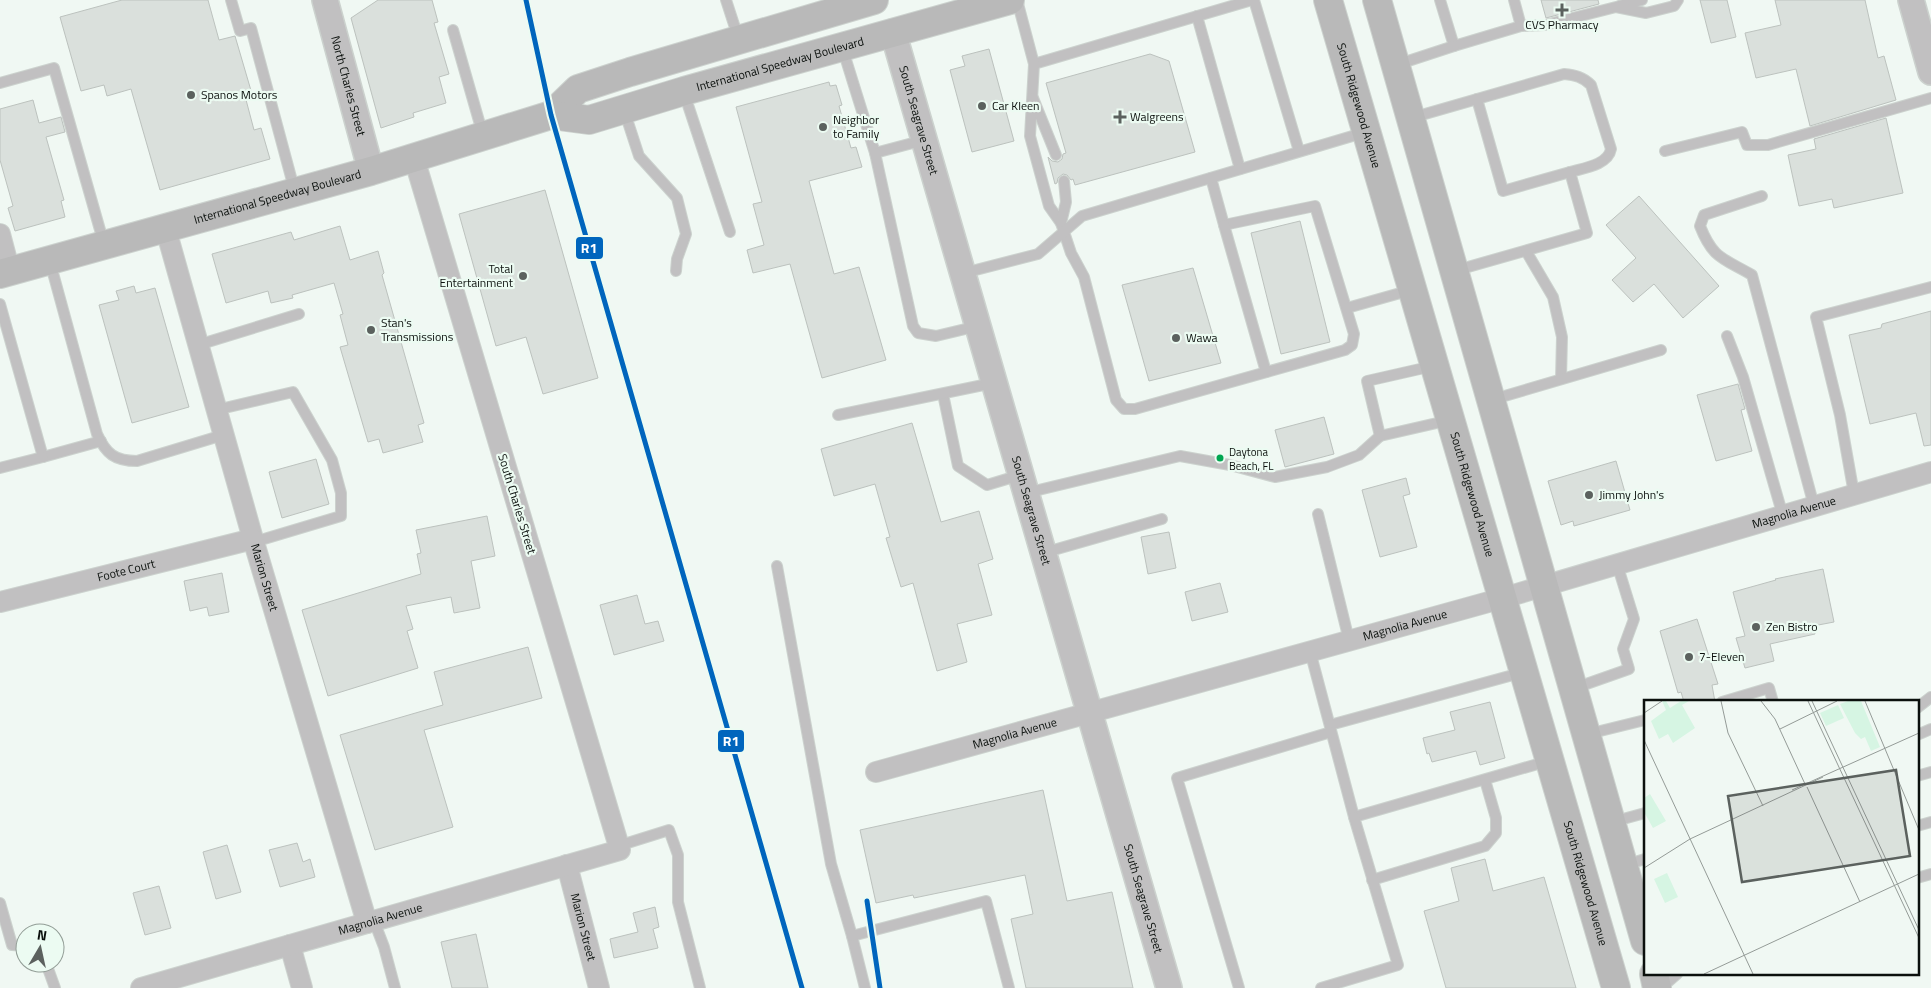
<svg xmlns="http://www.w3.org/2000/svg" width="1931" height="988" font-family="'Titillium Web',sans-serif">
	<rect width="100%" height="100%" fill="#f0f8f3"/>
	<g fill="#dae0dc" stroke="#bcc2be">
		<polygon points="122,0 208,0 219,40 235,36 252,94 245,96 254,130 261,128 270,159 160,190 131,89 107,96 104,85 81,91 60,17"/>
		<polygon points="378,0 432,0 438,22 434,23 449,74 439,77 446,103 413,113 414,117 381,128 351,18"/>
		<polygon points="1541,0 1598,0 1599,4 1546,18"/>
		<polygon points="1700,0 1727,0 1736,37 1711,43"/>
		<polygon points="1775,0 1865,0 1878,58 1884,56 1896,100 1810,126 1796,69 1756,78 1745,33 1781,25"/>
		<polygon points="989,49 1014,141 972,152 950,70 965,66 962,56"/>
		<polygon points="1150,54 1169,61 1195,152 1075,185 1073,179 1071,180 1067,175 1063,174 1058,178 1057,183 1055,184 1048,157 1052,161 1058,162 1062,159 1063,154 1066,153 1046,83"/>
		<polygon points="829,82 830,86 836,85 842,105 839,106 851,148 856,147 862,167 809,181 834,274 859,267 886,360 822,378 790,264 753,273 747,250 764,245 753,204 762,202 736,107"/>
		<polygon points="33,100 39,123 61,117 65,132 46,137 64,200 61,201 65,217 15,231 8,208 13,206 0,160 0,109"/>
		<polygon points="1886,118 1903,193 1834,208 1832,199 1799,206 1788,155 1816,149 1814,139"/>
		<polygon points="545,190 598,378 543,394 526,337 496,346 459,214"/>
		<polygon points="1639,196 1719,286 1683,318 1654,284 1633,302 1612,280 1636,258 1606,225"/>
		<polygon points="1300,221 1330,342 1281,354 1251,233"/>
		<polygon points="340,226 350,260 378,251 384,273 382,275 424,423 418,425 423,442 383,453 379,439 368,442 340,347 348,345 340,315 343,314 334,283 292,295 293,298 271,303 268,291 226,303 212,254 291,232 294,240"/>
		<polygon points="1193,268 1221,363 1149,381 1122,285"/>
		<polygon points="134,286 136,293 155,288 189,407 132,423 99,305 119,300 116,291"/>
		<polygon points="1931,311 1931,445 1924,446 1916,413 1870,424 1849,335 1881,328 1882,324"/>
		<polygon points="1738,384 1745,409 1741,410 1752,451 1716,461 1697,395"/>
		<polygon points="1324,417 1334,454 1285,467 1275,430"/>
		<polygon points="912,423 941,522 979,511 993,559 978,564 992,615 957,624 967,662 937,671 913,583 901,587 886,538 890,537 875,484 834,496 821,449"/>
		<polygon points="316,459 329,504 282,518 269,472"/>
		<polygon points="1616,461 1630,510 1574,526 1573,521 1561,525 1548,481"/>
		<polygon points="1406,478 1410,494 1403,496 1417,547 1380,557 1362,490"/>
		<polygon points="487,516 495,556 471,561 480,608 454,613 451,597 406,606 413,629 407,631 418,668 328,696 302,610 421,574 417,554 421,553 416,530"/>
		<polygon points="1169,532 1176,568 1148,574 1141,537"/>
		<polygon points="1823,569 1834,622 1813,626 1815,634 1770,644 1774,661 1745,668 1736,638 1745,636 1733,592 1776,580 1775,579"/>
		<polygon points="222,573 229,612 209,616 207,607 190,611 184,581"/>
		<polygon points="1220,583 1228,612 1192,621 1185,592"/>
		<polygon points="637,595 645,624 658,621 664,641 614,655 600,605"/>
		<polygon points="1697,619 1718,684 1712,685 1715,702 1684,702 1681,692 1678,693 1660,631"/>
		<polygon points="528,647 542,698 424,730 453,827 375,850 340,735 443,705 434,672"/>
		<polygon points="1490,702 1505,758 1480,765 1476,751 1432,762 1429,753 1427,754 1423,738 1455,730 1450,712"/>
		<polygon points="1043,790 1067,901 1112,892 1133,988 1026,988 1011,919 1033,914 1025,875 914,898 913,895 876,903 860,830"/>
		<polygon points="297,843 303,862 310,859 315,877 280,887 269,850"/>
		<polygon points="227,845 241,892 216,899 203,852"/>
		<polygon points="1485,859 1493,891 1544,877 1576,988 1446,988 1424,911 1459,901 1451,868"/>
		<polygon points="159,886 171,928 145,935 133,893"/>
		<polygon points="655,907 659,927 653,929 658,948 614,958 610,939 638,932 633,913"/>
		<polygon points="476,934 488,988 452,988 441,942"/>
	</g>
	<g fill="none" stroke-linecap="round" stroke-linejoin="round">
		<g stroke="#ccd2ce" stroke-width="12">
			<g id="service">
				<polyline points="231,0 240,31 251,28 295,192"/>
				<polyline points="726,0 739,40"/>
				<polyline points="1017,0 1034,64 1252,0"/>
				<polyline points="1254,0 1299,151"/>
				<polyline points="1440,0 1454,46 1521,26 1514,0"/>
				<polyline points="1619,6 1642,0"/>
				<polyline points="1197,16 1240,169"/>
				<polyline points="1521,26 1545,25 1616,7 1646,13 1674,6 1678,0"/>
				<polyline points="453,30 483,135"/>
				<polyline points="842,47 875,153 924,140"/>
				<polyline points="1034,64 1030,136 1049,206 1061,223 1071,253 1084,277 1116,400 1124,409 1135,409 1345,350 1352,345 1354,334 1315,206 1224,225 1211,178"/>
				<polyline points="1396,65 1454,46"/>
				<polyline points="0,83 54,68 104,244"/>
				<polyline points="684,93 730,232"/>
				<polyline points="1033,98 1056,155"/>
				<polyline points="1477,99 1503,191 1570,172"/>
				<polyline points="624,110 639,156 677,198 686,234 677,259 676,271"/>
				<path d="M1411,118L1564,74C1575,75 1583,77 1591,85L1611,149C1608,165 1584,168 1570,172L1587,233L1454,271"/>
				<polyline points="1665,151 1742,132 1747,145 1768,145 1931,98"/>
				<polyline points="875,153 913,326 918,333 936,336 978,326"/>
				<path d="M1762,196L1704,215L1700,226C1713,259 1723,258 1752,275L1814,506"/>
				<polyline points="1061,223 1066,202 1064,181"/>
				<polyline points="1224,225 1266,372"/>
				<polyline points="1526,251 1553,297 1562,337 1561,379"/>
				<path d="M50,262L97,434C106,454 115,461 137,461L223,435"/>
				<polyline points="964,273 1038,254 1082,216 1366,132"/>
				<polyline points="0,304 43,457 101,441"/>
				<polyline points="1347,308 1411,290"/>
				<polyline points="1727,336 1743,377 1783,516"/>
				<polyline points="198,345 299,314"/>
				<polyline points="1433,366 1367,381 1380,436 1450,420"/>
				<polyline points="943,394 958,466 987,485 1020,475"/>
				<polyline points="1491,400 1661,350"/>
				<polyline points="216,410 293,392 332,460 341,493 341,516 254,542"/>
				<polyline points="838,415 993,383"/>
				<polyline points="0,468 43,457"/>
				<polyline points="1026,493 1180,456 1230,465 1275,477 1327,467 1359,455 1380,436"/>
				<polyline points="1854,494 1840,415 1816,317 1931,287"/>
				<polyline points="1318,514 1349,640"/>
				<polyline points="1043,553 1162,519"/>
				<polyline points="777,566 831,864 852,936 865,988"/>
				<polyline points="1310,651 1354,817 1548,761"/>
				<polyline points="1575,688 1629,669 1623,649 1634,619 1617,564"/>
				<polyline points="1722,702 1769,688 1773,702"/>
				<polyline points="1917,708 1931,697"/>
				<polyline points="1330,725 1524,672"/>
				<polyline points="1588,734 1645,720"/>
				<polyline points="1917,735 1931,729"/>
				<polyline points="1917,776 1931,772"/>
				<polyline points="1612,822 1645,813"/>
				<polyline points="1917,826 1931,822"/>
				<polyline points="618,846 669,830 678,855 678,902 700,988"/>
				<polyline points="1625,865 1645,859"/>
				<polyline points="1917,878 1931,874"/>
				<polyline points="1372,880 1485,846 1496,833 1496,818 1485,780"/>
				<polyline points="0,903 12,945 25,946"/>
				<polyline points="374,921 384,947 395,988"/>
				<polyline points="852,936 986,901 1009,988"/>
				<polyline points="46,963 55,988"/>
				<polyline points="1239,988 1177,778 1331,732"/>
				<polyline points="1321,988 1398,965 1354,817"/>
				<polyline points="1661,988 1677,974"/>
			</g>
		</g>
		<g stroke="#ccd2ce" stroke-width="22">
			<g id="minor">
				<path id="s1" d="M166,230L253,539L367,923"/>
				<polyline points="0,234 10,272"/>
				<path id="s2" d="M0,602L253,539"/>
				<path id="s3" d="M876,772L1503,598L1931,472"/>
				<path id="s4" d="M567,865L599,988"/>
				<polyline points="290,945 302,988"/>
				<path id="s5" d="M141,988L620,850L414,158"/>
			</g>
		</g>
		<g stroke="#ccd2ce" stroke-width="28">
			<g id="tertiary">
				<path id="s6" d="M325,0L371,171"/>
				<polyline points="1911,0 1931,72"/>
				<path id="s7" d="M893,32L1169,988"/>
			</g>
		</g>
		<g stroke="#ccd2ce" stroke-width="30">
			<g id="primary">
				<path id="s8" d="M1328,0L1616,988"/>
				<polyline points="1377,0 1645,941"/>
				<polyline points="551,115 578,89 630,72 874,0"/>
				<path id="s9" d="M0,274L371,171L551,115L589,120L684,91L1010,0"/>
				<polyline points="1654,974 1657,988"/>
			</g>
		</g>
		<use href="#service" stroke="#c1c0c1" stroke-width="10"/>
		<use href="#minor" stroke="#c1c0c1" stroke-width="20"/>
		<use href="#tertiary" stroke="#c1c0c1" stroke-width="25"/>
		<use href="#primary" stroke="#b9b9b9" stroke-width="28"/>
		<g stroke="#ecfbf2" stroke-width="9">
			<g id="rail-1">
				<polyline points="526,0 551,115 802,988"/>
				<polyline points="867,901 880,988"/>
			</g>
		</g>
		<use href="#rail-1" stroke="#0065bd" stroke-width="5"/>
	</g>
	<g fill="#5b615e" stroke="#ecfbf2" stroke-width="2">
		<path d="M1559.5 2.5h5v5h5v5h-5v5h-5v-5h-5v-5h5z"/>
		<circle cx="191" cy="95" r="5"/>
		<circle cx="982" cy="106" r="5"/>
		<path d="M1117.5 109.5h5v5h5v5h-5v5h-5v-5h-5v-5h5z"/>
		<circle cx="823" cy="127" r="5"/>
		<circle cx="523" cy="276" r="5"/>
		<circle cx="371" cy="330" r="5"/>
		<circle cx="1176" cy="338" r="5"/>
		<circle cx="1589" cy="495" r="5"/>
		<circle cx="1756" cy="627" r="5"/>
		<circle cx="1689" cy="657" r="5"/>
	</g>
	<circle fill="#00a651" stroke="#ecfbf2" stroke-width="2" cx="1220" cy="458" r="4.5"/>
	<g text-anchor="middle" stroke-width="4.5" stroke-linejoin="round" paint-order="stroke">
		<g font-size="11" fill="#0b100d" stroke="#ecfbf2" text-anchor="start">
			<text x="1229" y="456">Daytona<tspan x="1229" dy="14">Beach, FL</tspan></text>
		</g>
		<g font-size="12" fill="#0b100d" stroke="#ecfbf2" text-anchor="start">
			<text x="1562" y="29" text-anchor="middle">CVS Pharmacy</text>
			<text x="201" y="99">Spanos Motors</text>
			<text x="992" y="110">Car Kleen</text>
			<text x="1130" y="121">Walgreens</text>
			<text x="833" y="124">Neighbor<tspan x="833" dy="14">to Family</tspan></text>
			<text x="513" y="273" text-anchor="end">Total<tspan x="513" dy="14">Entertainment</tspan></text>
			<text x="381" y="327">Stan's<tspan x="381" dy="14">Transmissions</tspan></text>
			<text x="1186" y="342">Wawa</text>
			<text x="1599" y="499">Jimmy John's</text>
			<text x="1766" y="631">Zen Bistro</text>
			<text x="1699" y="661">7-Eleven</text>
		</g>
		<g font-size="12" fill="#0b100d" stroke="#ecfbf2">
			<text dy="4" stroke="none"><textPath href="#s9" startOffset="811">International Speedway Boulevard</textPath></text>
			<text dy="4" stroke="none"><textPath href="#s6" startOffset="89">North Charles Street</textPath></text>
			<text dy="4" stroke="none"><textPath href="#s8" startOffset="110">South Ridgewood Avenue</textPath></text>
			<text dy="4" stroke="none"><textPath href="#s7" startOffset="92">South Seagrave Street</textPath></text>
			<text dy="4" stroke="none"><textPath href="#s9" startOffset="288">International Speedway Boulevard</textPath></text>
			<text dy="4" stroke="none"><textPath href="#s8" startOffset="515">South Ridgewood Avenue</textPath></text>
			<text transform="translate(517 504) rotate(73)" y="4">South Charles Street</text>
			<text dy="4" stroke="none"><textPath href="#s7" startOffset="498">South Seagrave Street</textPath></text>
			<text dy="4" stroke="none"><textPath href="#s3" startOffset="954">Magnolia Avenue</textPath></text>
			<text dy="4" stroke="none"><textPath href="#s2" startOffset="130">Foote Court</textPath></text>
			<text dy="4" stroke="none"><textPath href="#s1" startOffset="361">Marion Street</textPath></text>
			<text dy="4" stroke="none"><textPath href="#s3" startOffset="549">Magnolia Avenue</textPath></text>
			<text dy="4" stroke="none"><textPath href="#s3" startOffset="144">Magnolia Avenue</textPath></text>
			<text dy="4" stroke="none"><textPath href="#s8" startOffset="920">South Ridgewood Avenue</textPath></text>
			<text dy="4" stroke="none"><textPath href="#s7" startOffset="902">South Seagrave Street</textPath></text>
			<text dy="4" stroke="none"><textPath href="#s5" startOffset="249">Magnolia Avenue</textPath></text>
			<text dy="4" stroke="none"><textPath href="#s4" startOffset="64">Marion Street</textPath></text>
		</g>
	</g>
	<g transform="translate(1644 700)">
		<rect width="275" height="275" fill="#f0f8f3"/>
		<path d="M18,1H22L26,8L37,1H45L38,5L51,28L29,43L24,34L15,39L7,21L22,10ZM204,1H217L236,47L227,51L221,37L217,39L211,33L196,4ZM194,5L200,18L182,26L176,13ZM6,94L22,121L9,128L0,112V98ZM23,173L34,197L21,203L10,179Z" fill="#d6f5e3"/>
		<path fill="none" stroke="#949b97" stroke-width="1" d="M77,1L84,33L119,106M117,1L131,19L161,84M164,1L275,238M168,1L275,230M221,1L275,130M0,13L18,1M136,29L193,1M0,40L109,274M163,87L216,202M148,90L275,33M0,168L46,139L179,77M60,274L275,174"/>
		<path fill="#5b615e" fill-opacity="0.15" stroke="#5b615e" stroke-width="2.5" d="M252,70L266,156L98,182L84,96Z"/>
		<rect width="275" height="275" fill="none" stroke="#0b100d" stroke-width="2.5"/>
	</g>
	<g stroke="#ecfbf2" stroke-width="2">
		<rect x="575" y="236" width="29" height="24" rx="5" fill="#0065bd"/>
		<rect x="717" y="729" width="28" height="24" rx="5" fill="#0065bd"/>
	</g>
	<g font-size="14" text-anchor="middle" font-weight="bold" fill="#fff">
		<text x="589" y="253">R1</text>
		<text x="731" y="746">R1</text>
	</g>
	<g transform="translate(40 948) rotate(9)"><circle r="24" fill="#ecfbf2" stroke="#929d96"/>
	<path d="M0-4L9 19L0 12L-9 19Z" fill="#5b615e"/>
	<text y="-8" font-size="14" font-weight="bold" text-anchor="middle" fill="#0b100d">N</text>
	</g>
</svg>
